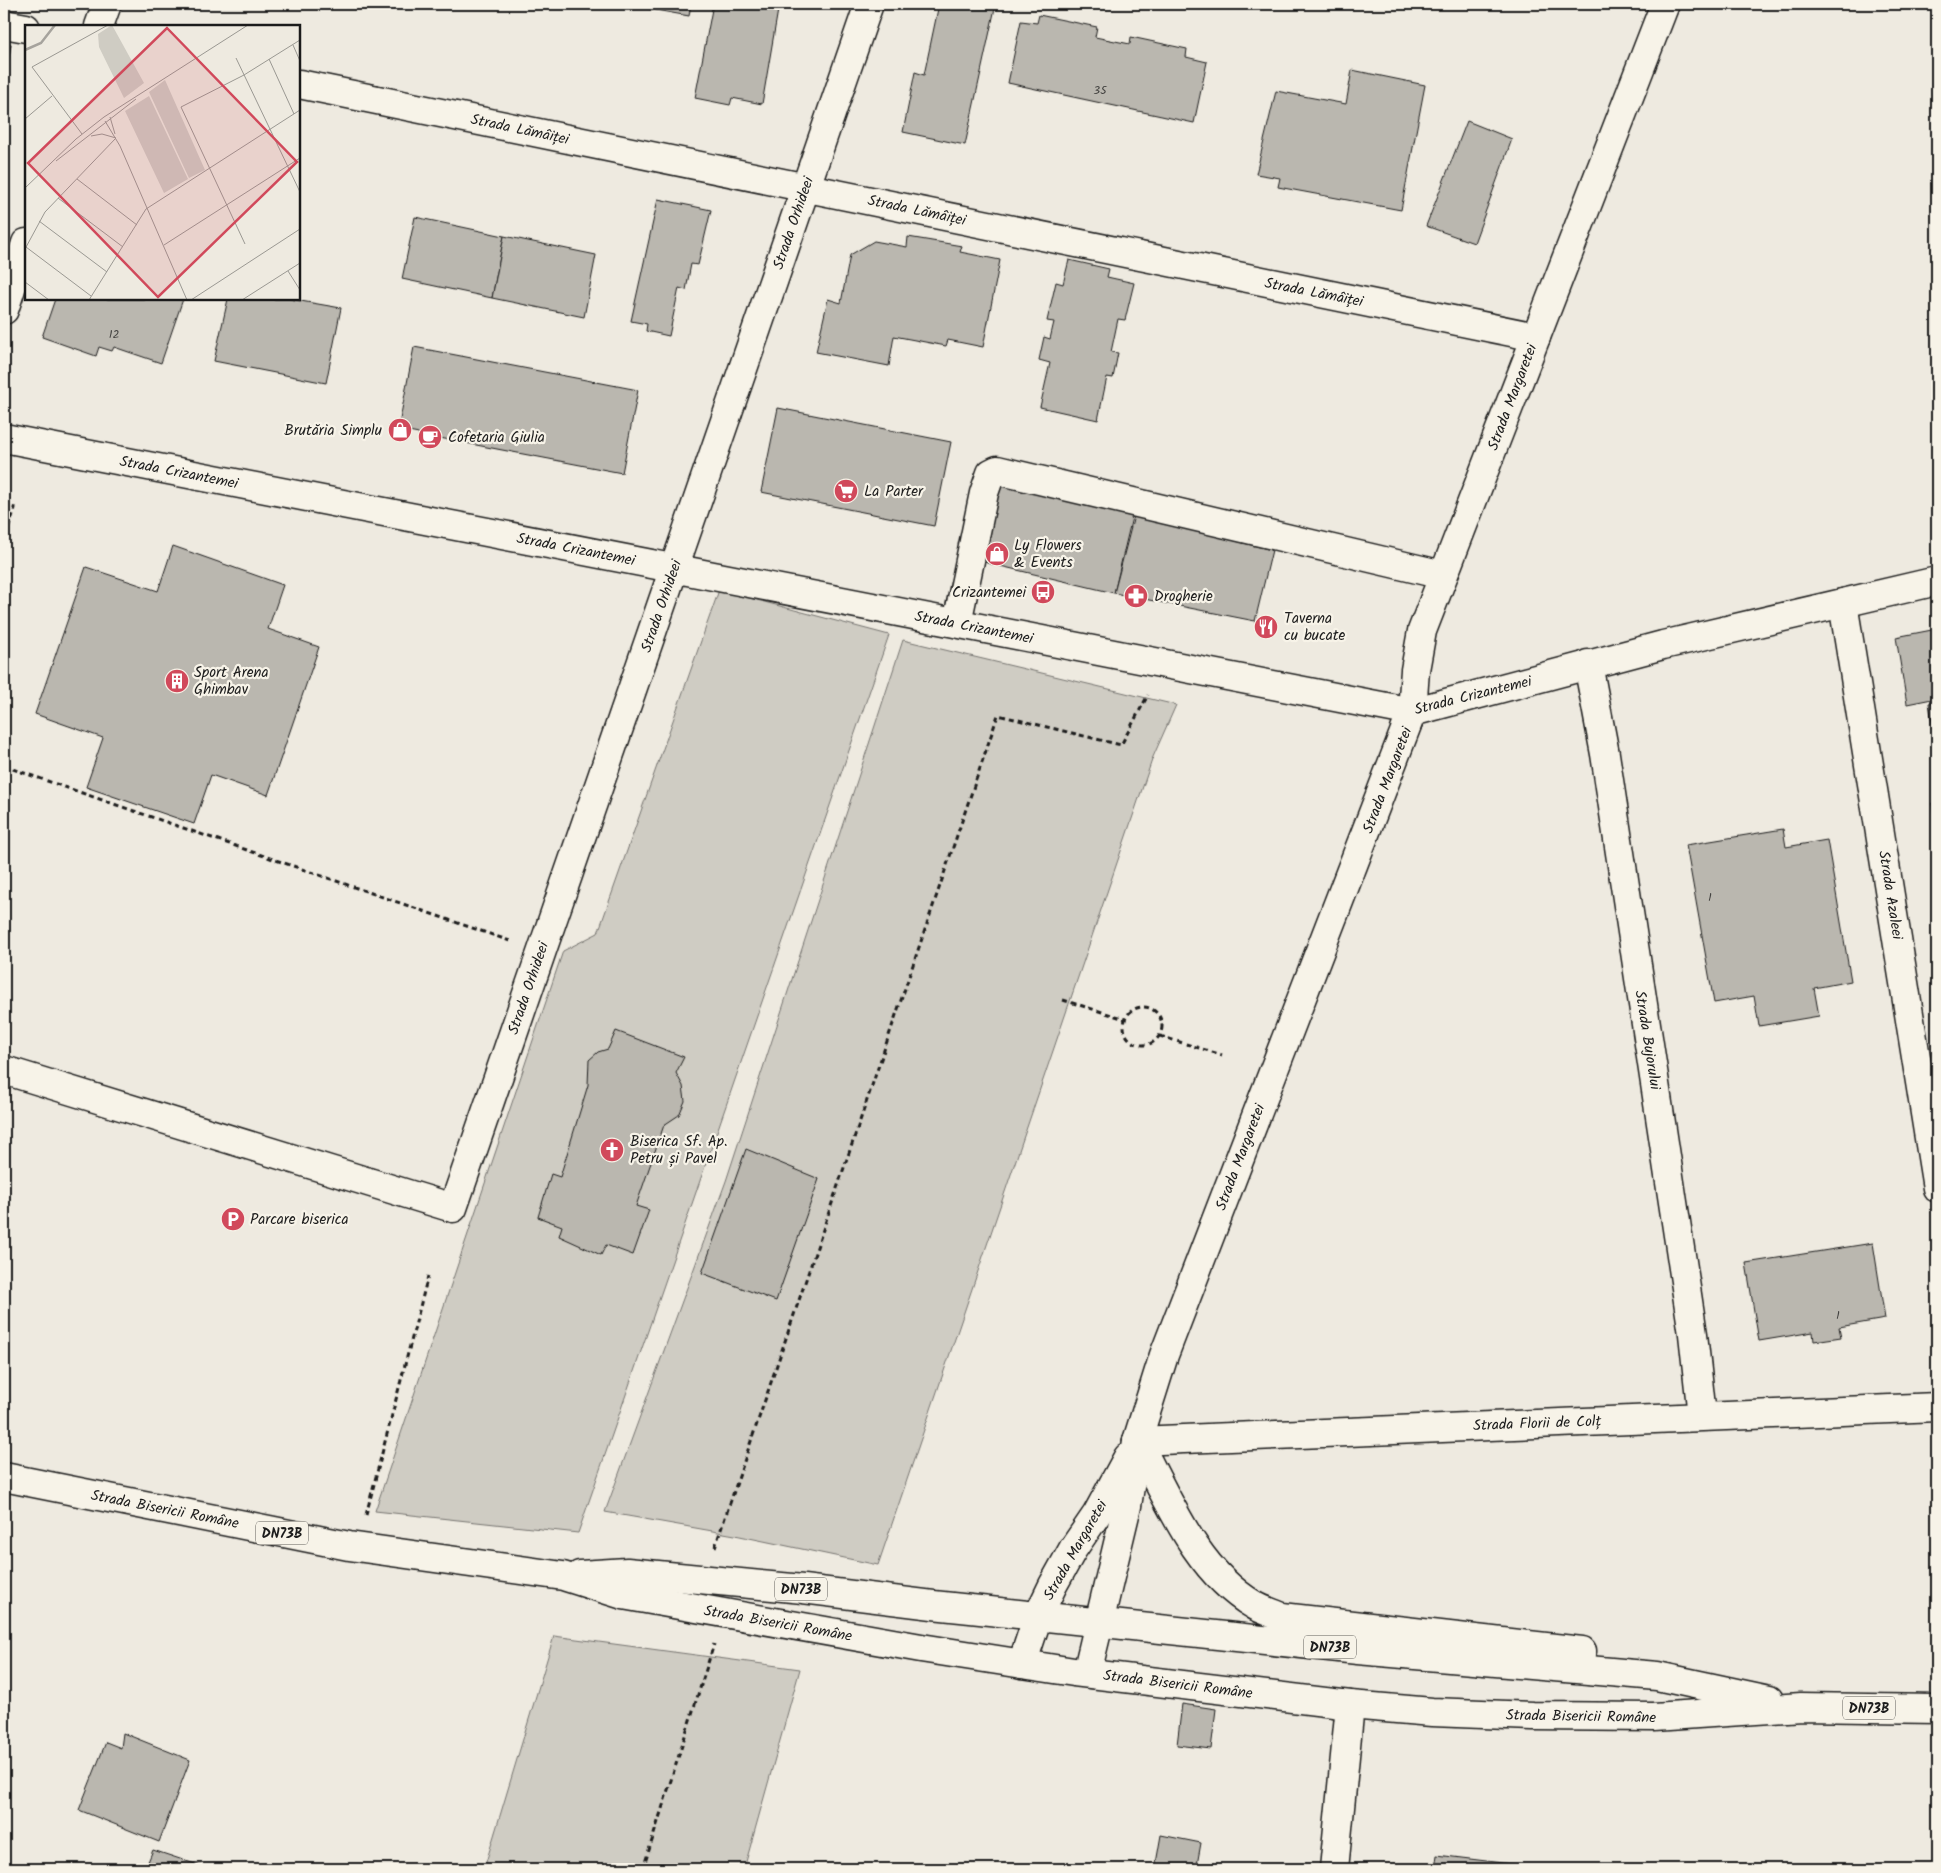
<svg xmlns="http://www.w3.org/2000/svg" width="1941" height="1873" font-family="Kalam,sans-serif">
	<rect width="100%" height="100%" fill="#eeeae0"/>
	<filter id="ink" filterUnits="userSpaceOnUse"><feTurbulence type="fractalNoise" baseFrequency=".02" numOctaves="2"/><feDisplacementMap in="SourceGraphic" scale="10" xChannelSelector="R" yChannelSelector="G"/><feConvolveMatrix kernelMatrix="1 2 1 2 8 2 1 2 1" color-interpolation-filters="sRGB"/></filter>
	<g filter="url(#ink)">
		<g fill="#cfccc3" stroke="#767470">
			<polygon points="719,590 889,635 578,1533 375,1511 563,951 598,933"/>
			<polygon points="903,640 1176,705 1153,757 878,1565 735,1535 605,1512 726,1181"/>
			<polygon points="554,1636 800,1669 744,1869 484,1869"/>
		</g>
		<g fill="#bab7af" stroke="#1c1c1c">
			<polygon points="622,4 691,4 689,16"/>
			<polygon points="713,4 779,4 762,104 732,98 730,105 695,98"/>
			<polygon points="939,4 975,4 995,8 965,145 903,132 915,72 924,75"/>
			<polygon points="1039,15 1097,27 1095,37 1130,44 1131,37 1187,49 1186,57 1207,62 1194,123 1008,83 1021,21 1037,23"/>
			<polygon points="4,43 11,44 4,91"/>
			<polygon points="1352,70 1425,85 1401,210 1278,187 1280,178 1256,174 1276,91 1346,104"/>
			<polygon points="1467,121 1512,139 1474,243 1426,226"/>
			<polygon points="658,199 711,210 698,265 691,264 686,290 679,288 669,336 646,331 647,324 631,321"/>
			<polygon points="415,217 504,236 492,298 402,279"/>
			<polygon points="504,236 596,255 584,317 492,298"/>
			<polygon points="908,237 962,246 960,252 1000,260 983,347 948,340 946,346 894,336 889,366 816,352 828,299 841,303 850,255 874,241 907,247"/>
			<polygon points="1069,260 1109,269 1107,277 1134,283 1125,320 1118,319 1111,352 1118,353 1113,378 1107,377 1098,420 1040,407 1050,363 1039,360 1044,337 1050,339 1054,322 1047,321 1056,282 1063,284"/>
			<polygon points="55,299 183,299 161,363 114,347 112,351 99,347 96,356 42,337"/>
			<polygon points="228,299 289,299 341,308 326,383 214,361"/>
			<polygon points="414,347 638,390 622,473 398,430"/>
			<polygon points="778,408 951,442 934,526 761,492"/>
			<polygon points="996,481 1133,513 1114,593 979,561"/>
			<polygon points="1134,516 1272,550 1255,621 1114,593"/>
			<polygon points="173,546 283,585 268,629 319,647 268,795 211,775 194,824 86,787 103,738 35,714 86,567 158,591"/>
			<polygon points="1937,629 1937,698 1907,704 1896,637"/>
			<polygon points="1937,702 1937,756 1929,703"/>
			<polygon points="1932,803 1937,803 1937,839"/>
			<polygon points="1783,829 1786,847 1827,840 1851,981 1814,988 1819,1016 1759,1026 1754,996 1714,1003 1686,845"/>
			<polygon points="616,1031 684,1057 676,1073 683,1086 685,1101 679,1115 664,1125 636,1206 649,1210 633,1255 606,1245 601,1255 559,1236 562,1226 538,1217 551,1174 560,1177 588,1085 589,1060 598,1052 608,1049"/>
			<polygon points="746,1149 819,1179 776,1301 702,1273"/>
			<polygon points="1873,1243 1885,1319 1839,1327 1841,1337 1814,1341 1813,1332 1759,1341 1746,1263"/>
			<polygon points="1182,1704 1216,1709 1211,1749 1177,1745"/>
			<polygon points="123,1733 190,1760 159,1842 79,1810 106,1742 121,1748"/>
			<polygon points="1161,1835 1201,1843 1197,1865 1208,1867 1208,1869 1155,1869"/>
			<polygon points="153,1850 210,1869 145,1869"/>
			<polygon points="1437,1855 1519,1865 1518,1869 1435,1869"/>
		</g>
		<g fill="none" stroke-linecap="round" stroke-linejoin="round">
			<g stroke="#1c1c1c" stroke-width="31">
				<g id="minor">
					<polyline points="4,24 26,28"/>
					<polyline points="99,26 107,4"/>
					<polyline points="299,84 1536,337"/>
					<polyline points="4,310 26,243"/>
					<polyline points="4,438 1412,712 1663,645 1937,581"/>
					<polyline points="1843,603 1937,1188"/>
					<polyline points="957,623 984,493 991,473 997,470 1443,575"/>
					<polyline points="1588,664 1605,754 1693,1334 1702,1416"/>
					<polyline points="4,1070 453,1208 869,4"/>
					<polyline points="1137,1441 1937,1407"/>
					<polyline points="1022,1664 1038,1616 1053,1585 1073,1549 1097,1514 1128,1457"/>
					<polyline points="1087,1673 1127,1506 1137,1441 1164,1355 1412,712 1415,670 1422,631 1665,4"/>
					<polyline points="1334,1869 1350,1705"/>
				</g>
			</g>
			<g stroke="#1c1c1c" stroke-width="31">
				<g id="major">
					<path d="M1137,1441C1168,1498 1195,1570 1254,1605C1262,1610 1273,1613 1282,1617L1582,1651"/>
					<polyline points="4,1477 349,1546 563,1576 623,1595 921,1648 1074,1672 1350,1705 1432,1712 1533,1716 1654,1717 1801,1707 1937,1709"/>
					<polyline points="580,1575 627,1572 803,1589 933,1605 1358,1650 1657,1676 1769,1700"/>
				</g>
			</g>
			<g stroke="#1c1c1c" stroke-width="3" stroke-dasharray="5 4" stroke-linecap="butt">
				<polyline points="4,505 15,508 4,542"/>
				<polyline points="4,766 510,941"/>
				<polyline points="1063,1000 1125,1019"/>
				<circle cx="1143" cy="1026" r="19"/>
				<polyline points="1160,1036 1222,1055"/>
				<polyline points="366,1515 428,1276"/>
				<polyline points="715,1547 998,715 1121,745 1148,695"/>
				<polyline points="643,1869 714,1644"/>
			</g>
			<use href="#minor" stroke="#f7f3e8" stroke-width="28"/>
			<use href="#major" stroke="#f7f3e8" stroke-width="28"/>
		</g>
	</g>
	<defs>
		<g id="shop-disc" transform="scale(1.25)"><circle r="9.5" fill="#d1495b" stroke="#f7f3e8"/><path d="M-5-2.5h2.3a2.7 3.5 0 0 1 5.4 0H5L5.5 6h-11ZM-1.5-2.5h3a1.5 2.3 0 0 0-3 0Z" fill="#fff"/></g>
		<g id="cafe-disc" transform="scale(1.25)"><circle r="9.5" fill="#d1495b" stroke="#f7f3e8"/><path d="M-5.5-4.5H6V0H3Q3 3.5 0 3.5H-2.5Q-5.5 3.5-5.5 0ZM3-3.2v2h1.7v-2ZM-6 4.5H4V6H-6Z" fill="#fff"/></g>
		<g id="supermarket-disc" transform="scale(1.25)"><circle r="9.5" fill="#d1495b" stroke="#f7f3e8"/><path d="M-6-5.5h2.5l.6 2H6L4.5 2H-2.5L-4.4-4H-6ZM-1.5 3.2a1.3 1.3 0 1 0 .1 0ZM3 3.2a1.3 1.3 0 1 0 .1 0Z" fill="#fff"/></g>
		<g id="bus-disc" transform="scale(1.25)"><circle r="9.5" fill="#d1495b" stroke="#f7f3e8"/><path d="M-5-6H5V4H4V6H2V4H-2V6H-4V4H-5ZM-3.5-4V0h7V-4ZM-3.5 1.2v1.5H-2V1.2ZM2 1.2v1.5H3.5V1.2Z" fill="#fff"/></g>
		<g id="pharmacy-disc" transform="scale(1.25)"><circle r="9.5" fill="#d1495b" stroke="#f7f3e8"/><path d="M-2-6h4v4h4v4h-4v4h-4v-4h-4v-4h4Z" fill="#fff"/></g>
		<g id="restaurant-disc" transform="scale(1.25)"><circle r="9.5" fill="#d1495b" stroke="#f7f3e8"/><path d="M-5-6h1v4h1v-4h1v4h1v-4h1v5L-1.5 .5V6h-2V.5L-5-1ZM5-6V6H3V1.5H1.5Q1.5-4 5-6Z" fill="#fff"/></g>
		<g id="building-disc" transform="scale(1.25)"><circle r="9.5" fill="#d1495b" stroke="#f7f3e8"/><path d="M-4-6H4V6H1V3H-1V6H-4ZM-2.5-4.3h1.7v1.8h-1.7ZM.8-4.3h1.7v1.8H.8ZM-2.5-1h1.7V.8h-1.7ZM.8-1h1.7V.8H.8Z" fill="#fff"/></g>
		<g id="church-disc" transform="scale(1.25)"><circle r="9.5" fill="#d1495b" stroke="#f7f3e8"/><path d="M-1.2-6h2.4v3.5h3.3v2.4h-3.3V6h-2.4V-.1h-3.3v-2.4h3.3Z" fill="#fff"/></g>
		<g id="parking-disc" transform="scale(1.25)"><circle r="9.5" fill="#d1495b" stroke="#f7f3e8"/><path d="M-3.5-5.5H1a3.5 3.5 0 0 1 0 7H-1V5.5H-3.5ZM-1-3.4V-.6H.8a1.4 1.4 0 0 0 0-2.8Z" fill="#fff"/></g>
	</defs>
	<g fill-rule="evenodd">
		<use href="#shop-disc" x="400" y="430"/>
		<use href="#cafe-disc" x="430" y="437"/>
		<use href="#supermarket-disc" x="846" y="491"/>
		<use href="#shop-disc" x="997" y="554"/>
		<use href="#bus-disc" x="1043" y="592"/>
		<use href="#pharmacy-disc" x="1136" y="596"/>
		<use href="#restaurant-disc" x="1266" y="627"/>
		<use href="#building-disc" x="177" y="681"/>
		<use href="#church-disc" x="612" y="1150"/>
		<use href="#parking-disc" x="233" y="1219"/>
	</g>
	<g text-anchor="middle" stroke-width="4.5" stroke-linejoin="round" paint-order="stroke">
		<g font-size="12" fill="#444341">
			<text x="1100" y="94">35</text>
			<text x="114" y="338">12</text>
			<text x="1710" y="901">1</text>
			<text x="1838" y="1319">1</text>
		</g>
		<g fill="#f7f3e8" stroke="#5e5c59" stroke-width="1">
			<rect x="256" y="1521.5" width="52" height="23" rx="4"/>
			<rect x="775" y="1577.5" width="52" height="23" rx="4"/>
			<rect x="1304" y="1635.5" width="52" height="23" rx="4"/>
			<rect x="1843" y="1696.5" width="52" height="23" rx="4"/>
		</g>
		<g font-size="14" font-weight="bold" fill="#1c1c1c">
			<text x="282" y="1538">DN73B</text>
			<text x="801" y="1594">DN73B</text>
			<text x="1330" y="1652">DN73B</text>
			<text x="1869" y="1713">DN73B</text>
		</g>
		<g font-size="15" fill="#1c1c1c" stroke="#f7f3e8">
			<text transform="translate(520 129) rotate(12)" y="5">Strada Lămâiței</text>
			<text transform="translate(917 210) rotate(12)" y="5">Strada Lămâiței</text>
			<text transform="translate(793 223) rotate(-71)" y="5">Strada Orhideei</text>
			<text transform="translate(1314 292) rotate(11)" y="5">Strada Lămâiței</text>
			<text transform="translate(1512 397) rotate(-69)" y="5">Strada Margaretei</text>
			<text transform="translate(179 472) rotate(11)" y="5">Strada Crizantemei</text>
			<text transform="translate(576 549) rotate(11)" y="5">Strada Crizantemei</text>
			<text transform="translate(661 606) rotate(-71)" y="5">Strada Orhideei</text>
			<text transform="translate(974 627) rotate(11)" y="5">Strada Crizantemei</text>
			<text transform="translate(1473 695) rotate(-14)" y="5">Strada Crizantemei</text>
			<text transform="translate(1387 780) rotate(-69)" y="5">Strada Margaretei</text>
			<text transform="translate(1891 895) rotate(81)" y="5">Strada Azaleei</text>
			<text transform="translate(528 988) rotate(-71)" y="5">Strada Orhideei</text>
			<text transform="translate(1648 1040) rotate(81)" y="5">Strada Bujorului</text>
			<text transform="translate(1240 1157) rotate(-69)" y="5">Strada Margaretei</text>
			<text transform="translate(1537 1423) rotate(-2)" y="5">Strada Florii de Colț</text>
			<text transform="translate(165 1509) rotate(11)" y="5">Strada Bisericii Române</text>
			<text transform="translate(1075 1550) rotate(-60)" y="5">Strada Margaretei</text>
			<text transform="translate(778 1623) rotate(10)" y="5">Strada Bisericii Române</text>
			<text transform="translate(1178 1684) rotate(7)" y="5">Strada Bisericii Române</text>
			<text transform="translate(1581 1716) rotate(1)" y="5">Strada Bisericii Române</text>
		</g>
		<g font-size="15" fill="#1c1c1c" stroke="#f7f3e8" text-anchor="start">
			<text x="382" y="435" text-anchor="end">Brutăria Simplu</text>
			<text x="448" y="442">Cofetaria Giulia</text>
			<text x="864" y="496">La Parter</text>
			<text x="1014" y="550">Ly Flowers<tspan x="1014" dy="17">&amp; Events</tspan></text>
			<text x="1026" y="597" text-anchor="end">Crizantemei</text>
			<text x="1154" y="601">Drogherie</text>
			<text x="1284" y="623">Taverna<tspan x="1284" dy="17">cu bucate</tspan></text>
			<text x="194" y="677">Sport Arena<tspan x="194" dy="17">Ghimbav</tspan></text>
			<text x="630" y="1146">Biserica Sf. Ap.<tspan x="630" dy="17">Petru și Pavel</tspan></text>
			<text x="250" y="1224">Parcare biserica</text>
		</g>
	</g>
	<g transform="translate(25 25)">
		<rect width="275" height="275" fill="#eeeae0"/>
		<path d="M87,0L119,58L99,73L74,22L73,9ZM140,55L180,145L164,153L124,67ZM124,71L163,154L139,168L100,86Z" fill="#cfccc3"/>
		<path fill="none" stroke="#a6a39d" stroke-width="2.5" d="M0,25L16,18L30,0"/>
		<path fill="none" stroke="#9a9892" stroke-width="1" d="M268,20L275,36M211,33L275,167M244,34L269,89M85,92L90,109M0,94L27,71M80,96L95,121L162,275M57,109L7,42L83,0M66,111L77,109L91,113M31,136L111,74M52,154L112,200M0,163L51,114L79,92L223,0M33,173L98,222M14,196L82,247M220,219L156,82L219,50L275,15M139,220L275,133M1,222L66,271M0,224L20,187L91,113M263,246L275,265M0,257L24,275M64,275L121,184L275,85M166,275L275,204M217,275L275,238"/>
		<path fill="#d1495b" fill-opacity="0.15" stroke="#d1495b" stroke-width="2.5" d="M142,3L272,137L133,272L3,138Z"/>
		<rect width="275" height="275" fill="none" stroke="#1c1c1c" stroke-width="2.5"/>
	</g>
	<rect width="1941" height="1873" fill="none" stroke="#f7f3e8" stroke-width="20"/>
	<rect x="10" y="10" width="1921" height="1853" fill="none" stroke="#1c1c1c" stroke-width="2" filter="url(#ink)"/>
</svg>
